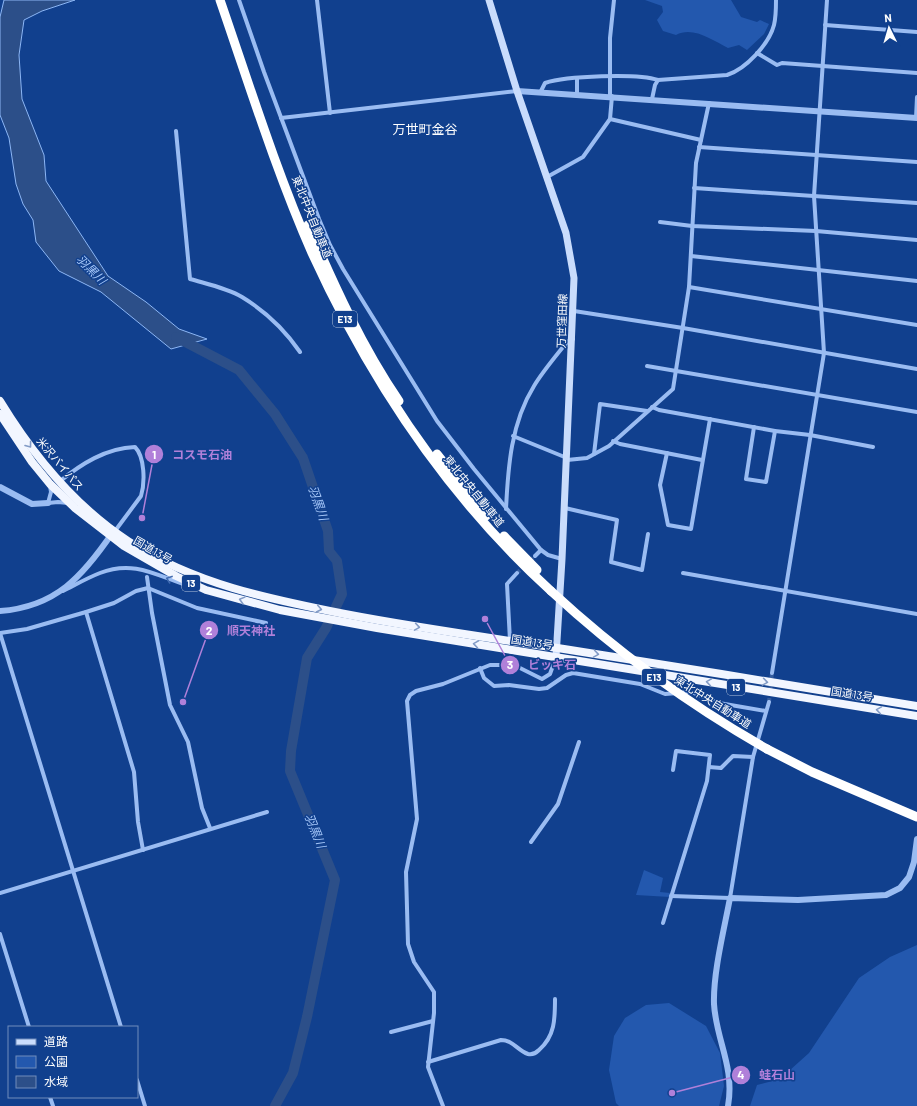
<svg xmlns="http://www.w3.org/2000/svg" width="917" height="1106" font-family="Barlow,'Noto Sans JP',sans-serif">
	<rect width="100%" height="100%" fill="#11408e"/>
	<g fill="#2358ae">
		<path d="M645,0H731L741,17L757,22L760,20L769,24L764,34L747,50L739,45L728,48C712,40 693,26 676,35L663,31L657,20L663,12L662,6Z"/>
		<polygon points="644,870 663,878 660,892 670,893 670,897 636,895"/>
		<polygon points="917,945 917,1106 750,1106 757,1085 780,1079 809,1053 859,978 890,957"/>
		<polygon points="669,1003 706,1026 720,1053 724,1086 719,1106 619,1106 616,1103 609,1070 614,1036 625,1018 646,1005"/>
	</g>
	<polygon fill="#2c4f89" stroke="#8cb6f5" points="4,0 75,0 42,11 24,20 19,55 22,99 44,155 46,181 108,276 146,302 179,329 207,339 171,349 101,292 59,271 36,242 33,220 23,204 16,184 9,138 0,115 0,17"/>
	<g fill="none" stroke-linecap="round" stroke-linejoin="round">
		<polyline stroke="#2c4f89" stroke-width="10" points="176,337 239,370 275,414 303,458 328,531 329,551 337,561 342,594 326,628 307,658 291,751 290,771 335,880 307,1017 293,1073 275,1106"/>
		<g stroke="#355d9f" stroke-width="4" stroke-dasharray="4 2" stroke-linecap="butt">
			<polyline points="517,573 535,556"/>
			<polyline points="769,702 772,673"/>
		</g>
		<g stroke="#9abcf2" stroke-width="4">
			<polyline points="239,0 264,72 319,219 330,245 343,269 437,421 474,469 541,550 548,555 562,559"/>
			<polyline points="317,0 330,113"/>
			<polyline points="825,25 917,32"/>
			<polyline points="757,53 777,65 782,63 917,73"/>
			<path d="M541,91L545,83C566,76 637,73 658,80L727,75C746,69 769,44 774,25C776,17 776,9 776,0"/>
			<polyline points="577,94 577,79"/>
			<polyline points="610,96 610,38 614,0"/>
			<polyline points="652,99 655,85 658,80"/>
			<polyline points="281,118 517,91"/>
			<polyline points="916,118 917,97"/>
			<polyline points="610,119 701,140"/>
			<path d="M176,131L190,279C207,284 227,288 242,297C265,311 285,330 300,352"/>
			<polyline points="699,147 917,162"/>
			<polyline points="547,177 583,157 610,119 612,96"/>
			<polyline points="694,188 917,203"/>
			<polyline points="660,222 692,226 816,231 917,240"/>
			<polyline points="691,256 917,281"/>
			<polyline points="689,287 917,325"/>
			<polyline points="574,311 683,328 917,369"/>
			<polyline points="647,366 917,412"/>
			<polyline points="652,407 659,410 775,431 810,435 873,447"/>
			<polyline points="754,427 746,479 766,482 775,431"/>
			<polyline points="513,436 567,458"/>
			<polyline points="613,441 620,444 702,460"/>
			<polyline points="667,453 660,485 668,525 691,529 710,419"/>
			<polyline points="594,454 600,404 647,411"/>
			<polyline points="567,460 587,458 609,446 673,389 689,287 696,163 709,103"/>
			<path d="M59,482C81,464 106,448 135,447C145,457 145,483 141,496L115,531"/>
			<polyline points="50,486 51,492 48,503 58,502 68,503"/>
			<polyline points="565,508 617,520 611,562 642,570 648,534"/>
			<path d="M506,509C508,467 511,423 534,386C543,371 556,356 567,342L573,339"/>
			<polyline points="535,556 541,550"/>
			<polyline points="683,573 917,614"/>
			<polyline points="147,577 152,613 170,705 188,742 202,808 210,828"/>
			<path d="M63,591C75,585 87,578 100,573C135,559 159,577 192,587"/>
			<polyline points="86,612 134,772 138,822 143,850"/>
			<polyline points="0,633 121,1027"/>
			<polyline points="0,633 27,629 86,612 114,603 136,591 148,588 197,608 266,623"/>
			<polyline points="510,641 507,584 517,573"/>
			<polyline points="480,668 484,678 494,686 509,685 539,689 547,688 566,675 573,673 640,684 665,694 691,692 719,703 766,711"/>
			<polyline points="772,673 824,353 814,196 827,0"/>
			<polyline points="709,767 721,768 733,756 753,757"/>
			<polyline points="531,842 558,804 579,742"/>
			<polyline points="0,893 267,812"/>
			<polyline points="671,896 730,898 753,757 769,702"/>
			<polyline points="663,923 707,781 710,755 676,751 673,770"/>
			<polyline points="0,934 29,1027"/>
			<polyline points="391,1032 433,1021"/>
			<path d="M428,1062L501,1040C513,1040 517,1050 528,1054C532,1055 536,1053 539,1050C555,1036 555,1019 555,999"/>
			<polyline points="137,1080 145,1106"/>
			<polyline points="50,1097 53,1106"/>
			<polyline points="443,1106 428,1067 434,1013 434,992 414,962 408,944 406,872 417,819 407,701 410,695 416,691 443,684 490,665 508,665 518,667 542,679 550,674 556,657"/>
		</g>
		<g stroke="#9abcf2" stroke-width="6">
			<polyline points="517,91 917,118"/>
			<polyline points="0,487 32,504 48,503"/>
			<path d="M0,611C56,607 83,576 113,532"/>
			<path d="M728,1106C735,1067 716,1040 714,1004C713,973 724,930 730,898L798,900L886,895L900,888L909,877L914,862L917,839"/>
		</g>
		<polyline stroke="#c9dcfc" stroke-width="7" points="489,0 517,91 566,233 574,278 562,559 556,657"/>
		<g stroke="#f2f6ff" stroke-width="8">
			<path d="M0,401C33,455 73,505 128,541C194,584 269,599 345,614C418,628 491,638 564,649C682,667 799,687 917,706"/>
			<polyline points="0,414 32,462 50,484 75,508 124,546 176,576 206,590 280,610 377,628 917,716"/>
		</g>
		<g stroke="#fff" stroke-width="9">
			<path d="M220,0C249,84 276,171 312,253C370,380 448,497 551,591"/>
			<path d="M308,225C334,285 362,347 399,401"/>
			<polyline points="437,454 486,516"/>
			<polyline points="504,536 537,570"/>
			<polyline points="767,749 812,772 917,817"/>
		</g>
		<path stroke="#fff" stroke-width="9" d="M551,591C617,652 688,704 767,749"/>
	</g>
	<defs><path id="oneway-chevron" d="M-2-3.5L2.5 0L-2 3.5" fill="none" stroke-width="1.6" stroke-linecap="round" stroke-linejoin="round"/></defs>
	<g stroke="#829bc6">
		<use href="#oneway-chevron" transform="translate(29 445) rotate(53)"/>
		<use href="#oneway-chevron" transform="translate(242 600) rotate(-165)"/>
		<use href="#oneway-chevron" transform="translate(319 609) rotate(11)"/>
		<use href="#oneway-chevron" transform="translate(417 627) rotate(9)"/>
		<use href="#oneway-chevron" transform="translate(476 644) rotate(-171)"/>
		<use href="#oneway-chevron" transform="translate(596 654) rotate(9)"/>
		<use href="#oneway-chevron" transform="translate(709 682) rotate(-171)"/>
		<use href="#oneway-chevron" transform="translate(765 682) rotate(9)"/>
		<use href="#oneway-chevron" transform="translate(879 710) rotate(-171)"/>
	</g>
	<use stroke="#416bb1" href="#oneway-chevron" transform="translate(169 579) rotate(-160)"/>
	<g text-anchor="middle" stroke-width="3" stroke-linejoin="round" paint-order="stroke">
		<g fill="#11408e" stroke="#b8c6dd" stroke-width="1">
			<rect x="333" y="311" width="24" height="16" rx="3"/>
			<rect x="182" y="575" width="18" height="16" rx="3"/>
			<rect x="642" y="669" width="24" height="16" rx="3"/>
			<rect x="727" y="679" width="18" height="16" rx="3"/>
		</g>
		<g font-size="10" font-weight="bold" fill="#fff">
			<text x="345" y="323">E13</text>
			<text x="191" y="587">13</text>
			<text x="654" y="681">E13</text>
			<text x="736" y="691">13</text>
		</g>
		<g font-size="11" fill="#fff" stroke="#11408e">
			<text transform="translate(312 217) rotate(68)" y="4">東北中央自動車道</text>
			<text transform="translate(562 321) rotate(-88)" y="4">万世窪田線</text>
			<text transform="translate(60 464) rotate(50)" y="4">米沢バイパス</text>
			<text transform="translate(474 491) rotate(51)" y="4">東北中央自動車道</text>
			<text transform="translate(153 550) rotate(30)" y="4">国道13号</text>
			<text transform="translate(532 642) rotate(9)" y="4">国道13号</text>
			<text transform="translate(852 694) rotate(9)" y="4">国道13号</text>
			<text transform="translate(713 702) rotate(32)" y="4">東北中央自動車道</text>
		</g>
		<g font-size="12" font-style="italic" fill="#a6c7f9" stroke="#11408e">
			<text transform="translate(91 270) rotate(45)" y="4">羽黒川</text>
			<text transform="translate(318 503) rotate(71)" y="4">羽黒川</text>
			<text transform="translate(315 831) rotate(68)" y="4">羽黒川</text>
		</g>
		<g font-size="13" fill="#fff" stroke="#11408e">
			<text x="425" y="134">万世町金谷</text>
		</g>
	</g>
	<path fill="none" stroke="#b080d9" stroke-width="1.5" d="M142 518L154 454M183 702L209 630M485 619L510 665M672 1093L741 1075"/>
	<g fill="#b080d9" stroke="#11408e" stroke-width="1.5">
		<circle cx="142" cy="518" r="4"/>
		<circle cx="183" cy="702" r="4"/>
		<circle cx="485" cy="619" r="4"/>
		<circle cx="672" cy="1093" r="4"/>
		<circle cx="154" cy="454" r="10"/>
		<circle cx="209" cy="630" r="10"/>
		<circle cx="510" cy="665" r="10"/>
		<circle cx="741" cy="1075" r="10"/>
	</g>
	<g font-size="12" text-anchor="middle" font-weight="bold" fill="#fff">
		<text x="154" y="459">1</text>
		<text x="209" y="635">2</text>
		<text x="510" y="669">3</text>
		<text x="741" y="1079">4</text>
	</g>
	<g font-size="12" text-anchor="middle" font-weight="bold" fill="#b080d9" stroke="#11408e" stroke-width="3" stroke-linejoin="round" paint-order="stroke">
		<text x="202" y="459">コスモ石油</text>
		<text x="251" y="635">順天神社</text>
		<text x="552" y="669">ビッキ石</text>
		<text x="777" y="1079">蛙石山</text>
	</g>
	<rect x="8" y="1026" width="130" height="72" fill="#11408e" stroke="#708cbb"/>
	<rect x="16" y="1039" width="20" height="6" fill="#c9dcfc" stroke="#708cbb"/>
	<text x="44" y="1046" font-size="12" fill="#ffffff">道路</text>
	<rect x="16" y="1056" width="20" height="12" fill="#2358ae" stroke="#708cbb"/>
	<text x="44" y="1066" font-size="12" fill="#ffffff">公園</text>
	<rect x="16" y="1076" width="20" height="12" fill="#2c4f89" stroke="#708cbb"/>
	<text x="44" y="1086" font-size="12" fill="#ffffff">水域</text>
	<g transform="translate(889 28) rotate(355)" stroke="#11408e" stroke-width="3" paint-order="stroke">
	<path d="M0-3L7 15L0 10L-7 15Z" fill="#ffffff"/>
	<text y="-6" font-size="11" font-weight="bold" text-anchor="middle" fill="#ffffff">N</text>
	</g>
</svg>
